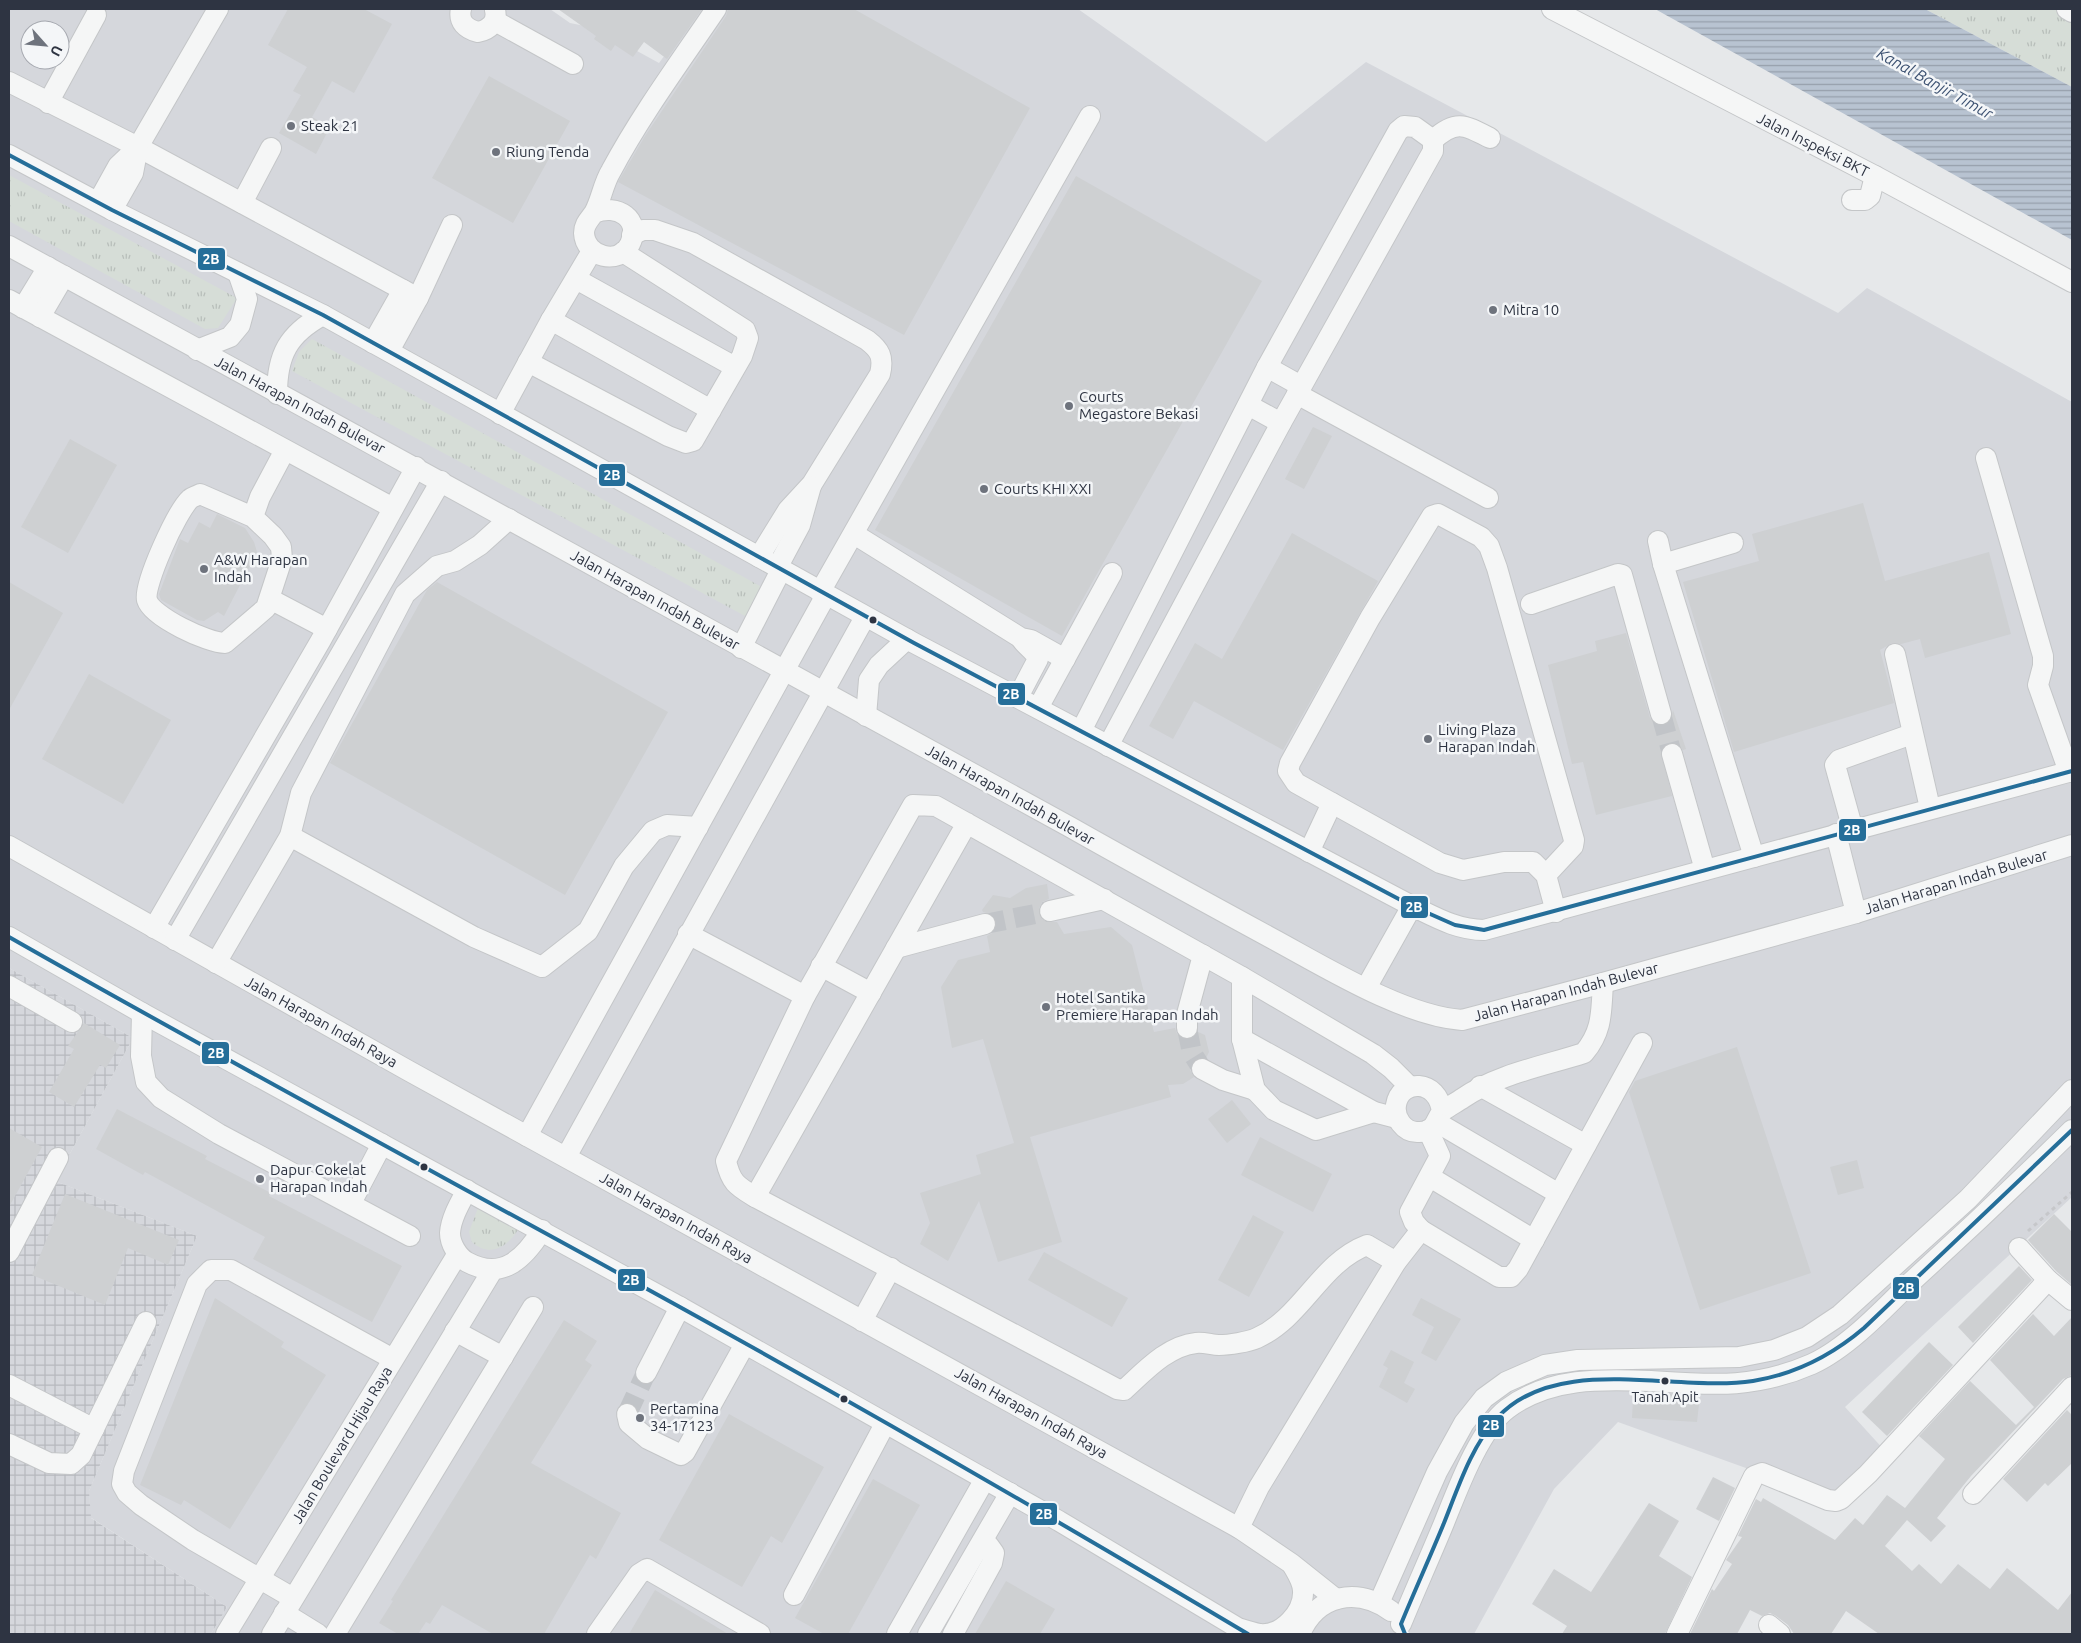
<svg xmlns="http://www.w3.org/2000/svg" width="2081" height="1643" font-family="Ubuntu,sans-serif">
	<defs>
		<pattern id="industrial-grid" width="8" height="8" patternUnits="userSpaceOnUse" patternTransform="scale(1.25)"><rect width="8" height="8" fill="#d5d7dc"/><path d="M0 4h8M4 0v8" fill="none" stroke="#b7b9be"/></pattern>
		<pattern id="grass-tufts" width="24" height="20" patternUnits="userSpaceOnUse" patternTransform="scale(1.25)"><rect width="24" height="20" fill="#d6ddd7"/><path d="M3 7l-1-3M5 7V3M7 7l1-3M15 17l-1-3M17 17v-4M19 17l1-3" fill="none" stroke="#b8beba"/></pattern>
		<pattern id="water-rules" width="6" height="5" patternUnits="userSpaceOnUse" patternTransform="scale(1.25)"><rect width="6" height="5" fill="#b8c3d1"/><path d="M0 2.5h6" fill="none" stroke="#969fab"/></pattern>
	</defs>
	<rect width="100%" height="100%" fill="#e6e8ea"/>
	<path fill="#d5d7dc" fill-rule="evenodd" d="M9,9H550L570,23L595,28L659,63L699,9H1078L1266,142L1366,62L1838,313L1867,288L2072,402V1197L1845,1407L1886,1452L1838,1501L1618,1422L1554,1489L1474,1634H211L227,1607L90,1517L89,1491L197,1236L55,1181L133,1038L9,968ZM30,30H60V60H30Z"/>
	<polygon fill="url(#industrial-grid)" points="9,968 133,1038 55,1181 197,1236 89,1491 91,1518 227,1607 211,1634 9,1634"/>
	<g fill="url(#grass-tufts)">
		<polygon points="1925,9 2067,9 2072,12 2072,87"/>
		<polygon points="9,175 237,298 218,328 205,329 9,221"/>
		<polygon points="312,339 760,586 756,602 745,616 292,371 299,352"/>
		<path d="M478,1208L518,1230C507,1247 490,1258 472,1242L469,1232Z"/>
	</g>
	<polygon fill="url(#water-rules)" points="1655,9 1925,9 2072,87 2072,240"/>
	<g fill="#ced0d2">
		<polygon points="288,9 364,9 392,24 354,93 332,81 312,117 330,127 316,154 279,133 301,95 293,91 307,67 268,45"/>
		<polygon points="558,9 702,9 667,59 644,42 633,57 615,45 611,51 594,39 596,36"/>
		<polygon points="728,9 854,9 1030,108 904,335 618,182 645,136 726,16"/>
		<polygon points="489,76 570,121 513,223 432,178"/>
		<polygon points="1076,176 1262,281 1062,636 875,530"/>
		<polygon points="1313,427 1332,436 1304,489 1285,479"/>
		<polygon points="70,439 117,465 68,553 21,527"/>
		<polygon points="1863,503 1885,581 1989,552 2011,634 1925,658 1920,639 1901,644 1892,643 1880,650 1894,703 1734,752 1683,582 1759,561 1752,534"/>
		<polygon points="217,514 245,528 254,542 257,552 224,616 218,612 204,621 197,620 161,600 159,594 180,539 188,543 199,522 210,528"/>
		<polygon points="1292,533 1378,581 1283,750 1194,701 1173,739 1149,726 1195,643 1222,659"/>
		<polygon points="9,582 63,613 9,710"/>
		<polygon points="437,582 668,712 565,895 330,763 427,590"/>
		<polygon points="1626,633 1650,718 1658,725 1665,725 1670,722 1673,710 1686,749 1683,750 1675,743 1669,743 1661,751 1672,796 1596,815 1583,762 1572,764 1548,665 1597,651 1595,641"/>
		<polygon points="89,674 171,720 123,804 42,759"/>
		<polygon points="1047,884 1049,899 1042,902 1039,908 1042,919 1047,922 1057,922 1064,934 1111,927 1132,945 1154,1032 1175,1028 1177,1034 1187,1040 1193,1038 1198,1032 1205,1035 1209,1052 1206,1058 1196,1059 1192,1063 1190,1070 1194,1077 1183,1084 1168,1085 1171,1097 1030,1137 1062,1242 998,1262 979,1201 948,1261 920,1244 930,1223 920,1193 981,1174 976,1155 1014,1143 983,1039 952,1048 941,987 958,960 990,952 987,936 994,932 997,921 993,915 983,912 982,910 993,895 1010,898 1026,888"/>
		<polygon points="84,1023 120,1045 106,1068 100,1065 74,1107 49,1092 74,1049 68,1046"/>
		<polygon points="1737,1047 1811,1273 1700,1310 1629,1092 1635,1081"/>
		<polygon points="1232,1100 1251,1124 1227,1143 1208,1119"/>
		<polygon points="117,1109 207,1156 205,1159 271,1193 269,1196 402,1266 372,1322 253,1259 265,1237 145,1172 143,1175 96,1149"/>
		<polygon points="9,1128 42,1147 9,1207"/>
		<polygon points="1260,1137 1332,1174 1313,1212 1241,1175"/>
		<polygon points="1857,1160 1864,1188 1838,1195 1830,1167"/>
		<polygon points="65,1194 179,1240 168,1265 128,1248 105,1305 32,1275"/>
		<polygon points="2054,1214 2072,1232 2072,1285 2056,1271 2028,1240"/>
		<polygon points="1253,1215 1284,1232 1249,1297 1218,1280"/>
		<polygon points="1044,1252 1128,1298 1112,1327 1028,1280"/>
		<polygon points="2019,1266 2032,1280 1973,1343 1958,1327"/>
		<polygon points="215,1298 284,1342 281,1347 326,1375 230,1529 184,1500 181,1505 140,1485"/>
		<polygon points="1421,1298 1461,1319 1436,1361 1421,1353 1434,1327 1412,1315"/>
		<polygon points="2033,1314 2054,1336 2072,1317 2072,1375 2063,1379 1971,1476 1937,1518 1946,1526 1931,1542 1907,1520 1885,1546 1912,1571 1919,1564 1941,1584 1958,1564 1990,1589 2007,1568 2058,1610 2072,1592 2072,1634 1879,1634 1846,1611 1831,1634 1794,1634 1788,1625 1776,1616 1770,1613 1762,1616 1750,1610 1737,1634 1690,1634 1712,1589 1714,1591 1732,1564 1726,1560 1742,1537 1738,1536 1756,1499 1761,1502 1763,1498 1835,1540 1855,1518 1863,1525 1887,1495 1905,1508 1945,1459 1919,1436 1970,1381 2016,1425 2034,1407 1990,1360"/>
		<polygon points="564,1320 597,1341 585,1360 592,1365 531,1463 621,1513 596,1559 590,1555 544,1634 493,1634 442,1605 430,1624 426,1622 418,1634 398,1634 379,1623 393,1601 391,1600"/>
		<polygon points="1929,1342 1953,1365 1887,1436 1862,1412"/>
		<polygon points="1391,1350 1414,1362 1404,1383 1415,1389 1407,1403 1379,1387 1388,1368 1383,1365"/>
		<polygon points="1650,1393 1692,1395 1691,1403 1699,1404 1697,1422 1632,1418 1633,1400 1650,1401"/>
		<polygon points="2067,1410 2072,1415 2072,1463 2048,1486 2045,1483 2027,1502 2003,1479"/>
		<polygon points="729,1414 824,1467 782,1543 771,1536 742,1587 659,1540"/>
		<polygon points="1713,1477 1735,1488 1719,1521 1696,1509"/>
		<polygon points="873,1479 920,1505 848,1634 824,1634 795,1618"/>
		<polygon points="1649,1503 1679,1521 1659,1556 1692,1577 1665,1634 1562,1634 1567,1626 1532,1604 1554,1569 1591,1592"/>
		<polygon points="1006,1581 1055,1609 1040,1634 975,1634"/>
		<polygon points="655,1590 728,1634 629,1634"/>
	</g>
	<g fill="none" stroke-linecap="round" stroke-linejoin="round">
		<g stroke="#c1c4c8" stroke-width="20" stroke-dasharray="20 10" stroke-linecap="butt">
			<polyline points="1661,714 1672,754"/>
			<polyline points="985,924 1050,911"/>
			<polyline points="1187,1028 1192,1053 1202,1069"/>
			<polyline points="627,1414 646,1373"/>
		</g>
		<g stroke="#c4c6c8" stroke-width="22">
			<g id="minor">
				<path d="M461,9C458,22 466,29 478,32C489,30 498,22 495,10"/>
				<polyline points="1552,9 1875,176 2072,282"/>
				<polyline points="2067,9 2072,12"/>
				<polyline points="495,21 573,64"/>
				<polyline points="9,82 138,147 418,298"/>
				<polyline points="48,103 96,15"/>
				<path d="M1433,140C1456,119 1465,125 1490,138"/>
				<path d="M9,155L112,210L323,315L914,643L1412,906C1435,917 1457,930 1484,930L2072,771"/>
				<polyline points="1852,200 1865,200 1870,196 1875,176"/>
				<polyline points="98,202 118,166 138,147 218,9"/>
				<polyline points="242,203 271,148"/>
				<polyline points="112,210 133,173 138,147"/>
				<path d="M594,213C617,203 642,219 630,244C619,266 585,257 584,233C584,224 589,220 594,213C601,201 603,184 611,171C641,115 680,62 716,9"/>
				<path d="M632,235L643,230H655L693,243L867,340C880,350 884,357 880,374L812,484L788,510L759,557"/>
				<path d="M9,246C363,439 716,633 1070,827C1137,865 1205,902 1273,939C1325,967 1404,1016 1462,1020L1603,983L1856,913L2072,845"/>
				<polyline points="576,279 735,367"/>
				<polyline points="9,300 393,508"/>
				<polyline points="23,308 48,267"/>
				<polyline points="40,317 64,276"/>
				<polyline points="551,320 711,410"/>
				<polyline points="373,343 403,290"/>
				<polyline points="197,350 230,337 240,325 247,299 238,273"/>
				<polyline points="389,351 418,298 452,225"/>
				<polyline points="528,362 668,436 686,443 693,441 742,356 748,338 745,330 623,252"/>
				<polyline points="1267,367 1301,386"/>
				<path d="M277,394C277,355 288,334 323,315"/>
				<polyline points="1297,394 1488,498"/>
				<polyline points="1248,405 1281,423"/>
				<polyline points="500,414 551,320 592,251"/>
				<polyline points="1986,458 2043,656 2043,666 2038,685 2069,772"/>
				<path d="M253,517L200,494C197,496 192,497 190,499C177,511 143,585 147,600C152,617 208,643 225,643L266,608L282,559L281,547L273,536L253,517L260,497L285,450"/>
				<polyline points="854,534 1021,638 1031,640 1065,659"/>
				<polyline points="1658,541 1663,564 1754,857"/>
				<polyline points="1663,564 1733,543"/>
				<polyline points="777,568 800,525 811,486"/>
				<polyline points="820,592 1090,116"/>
				<polyline points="270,599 327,629"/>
				<polyline points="1531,604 1618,574 1622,575 1661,714"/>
				<polyline points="741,648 781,570"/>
				<polyline points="1895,654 1930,808"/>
				<path d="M1018,697L1038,659C1035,651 1027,647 1022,640"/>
				<polyline points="1038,708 1112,573"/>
				<polyline points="866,716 869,680 879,665 907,639"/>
				<polyline points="1081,731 1267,367 1398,131 1404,126 1415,127 1433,140 1433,151 1281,423 1108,746"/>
				<polyline points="1672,754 1705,870"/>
				<path d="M967,823L755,1197C737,1186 731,1183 726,1161L805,996L913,805L936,806L1242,977L1373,1054L1391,1068L1410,1087"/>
				<polyline points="1853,830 1835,765 1839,760 1912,734"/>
				<polyline points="1836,834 1856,913"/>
				<polyline points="290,836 474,937 542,967 588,931 624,866 653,831 667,825 698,827"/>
				<polyline points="9,846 409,1071 1239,1528 1292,1564 1336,1599"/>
				<polyline points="1309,852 1332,803"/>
				<polyline points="1546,875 1573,846 1574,840 1497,568 1489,546 1481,537 1438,514 1432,516 1370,618 1290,763 1288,771 1296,783 1440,863 1463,870 1504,862 1533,862 1546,875 1556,912"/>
				<polyline points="1050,911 1104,899"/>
				<polyline points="154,928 321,640 416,467"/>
				<polyline points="688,934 805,996"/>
				<polyline points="9,937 142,1013 680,1307 1059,1521 1248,1634"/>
				<polyline points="175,940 441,481"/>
				<polyline points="896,948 985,924"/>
				<polyline points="216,963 290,836 301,793 405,594 437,566 455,561 480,545 509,519"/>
				<polyline points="821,966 871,993"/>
				<polyline points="1242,977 1242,1039 1374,1112 1397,1118"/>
				<polyline points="9,986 72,1022"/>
				<polyline points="1366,988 1412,906"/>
				<polyline points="142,1013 141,1056 146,1082 161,1098 219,1134 410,1236"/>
				<polyline points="1187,1028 1187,1014 1203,955"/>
				<polyline points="1242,1039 1255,1090 1274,1110 1316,1130 1374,1112"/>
				<polyline points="1202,1069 1223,1080 1255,1090"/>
				<polyline points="1480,1086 1586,1145"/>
				<path d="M1442,1112C1438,1078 1400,1079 1396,1105C1394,1118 1404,1132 1417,1132C1438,1133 1434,1118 1444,1110C1450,1106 1457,1102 1463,1098C1498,1074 1544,1066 1584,1053C1603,1030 1601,1012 1603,983"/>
				<polyline points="1438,1123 1559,1194"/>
				<polyline points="1428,1130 1440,1156 1410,1212 1414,1222 1421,1230 1499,1277 1511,1277 1518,1269 1642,1043"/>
				<polyline points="527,1136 826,595"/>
				<polyline points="566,1157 865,617"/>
				<polyline points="1430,1177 1534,1240"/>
				<path d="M467,1190C460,1203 451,1218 450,1233C450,1244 458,1257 467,1262C502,1281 524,1259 542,1230"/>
				<path d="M755,1197L1117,1389L1124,1390C1144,1372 1167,1346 1196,1343C1204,1342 1212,1345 1219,1345C1229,1345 1248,1342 1257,1338C1303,1317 1320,1263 1367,1245L1396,1262"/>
				<polyline points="351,1203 382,1144"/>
				<polyline points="2019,1248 2048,1280 2072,1300"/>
				<polyline points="9,1252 58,1158"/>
				<polyline points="862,1321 891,1268"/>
				<polyline points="455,1331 503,1357"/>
				<polyline points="646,1373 680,1307"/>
				<polyline points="9,1385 94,1429"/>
				<polyline points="627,1414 629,1423 648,1439 681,1455 685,1452 745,1344"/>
				<polyline points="9,1444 49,1463 71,1464 81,1455 146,1322"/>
				<polyline points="1973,1494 2072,1387"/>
				<polyline points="1239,1528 1259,1487 1396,1262 1421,1230"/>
				<polyline points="794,1595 885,1424"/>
				<polyline points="293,1598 193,1540 141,1505 127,1493 122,1484 124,1471 197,1284 211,1270 231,1270 393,1359"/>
				<polyline points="1379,1603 1437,1472 1464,1423 1484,1398 1506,1382 1545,1365 1578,1360 1739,1357 1774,1350 1807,1337 1840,1315 1968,1199 2072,1090"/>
				<polyline points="284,1613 318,1634"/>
				<path d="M1401,1624C1415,1590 1430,1557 1444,1523C1457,1491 1479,1430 1507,1409C1549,1377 1602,1379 1651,1381C1712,1385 1755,1389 1812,1364C1847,1348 1883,1310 1910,1283C1965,1233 2019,1182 2072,1130"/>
				<polyline points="1769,1625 1780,1634"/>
				<path d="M1241,1629C1247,1631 1254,1633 1260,1634C1282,1636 1304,1612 1303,1591C1303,1582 1297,1573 1293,1566"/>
				<polyline points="226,1634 457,1255"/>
				<polyline points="272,1634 492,1271"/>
				<polyline points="335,1634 533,1307"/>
				<polyline points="597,1634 639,1574 647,1569 760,1634"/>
				<polyline points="897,1634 985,1479"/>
				<polyline points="928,1634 1010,1493"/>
				<polyline points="953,1634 992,1563 994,1553 989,1546 982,1542"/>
				<path d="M1300,1634C1317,1594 1357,1587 1391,1611"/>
				<polyline points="1677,1634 1754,1476 1762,1473 1828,1500 1836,1501 1841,1499 1868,1474 2048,1280"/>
			</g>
		</g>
		<polyline stroke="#c6c7ca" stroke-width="3" stroke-dasharray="4 4" stroke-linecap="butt" points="2028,1231 2072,1192"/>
		<use href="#minor" stroke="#f5f6f6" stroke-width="20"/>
		<g stroke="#f4f6f8" stroke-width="8">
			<g id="bus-1">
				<polyline points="9,155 112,210 323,315 914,643 1412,906 1455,925 1484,930 2072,771"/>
				<path d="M9,937C230,1063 455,1183 678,1306C870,1412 1060,1522 1248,1634"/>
				<path d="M1405,1634L1401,1624C1415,1590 1430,1557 1444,1523C1458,1488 1471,1447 1497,1418C1558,1352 1675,1393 1753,1381C1796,1374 1831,1356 1864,1328L2072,1130"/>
			</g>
		</g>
		<use href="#bus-1" stroke="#256e99" stroke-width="4"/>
	</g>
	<g fill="#6e737d" stroke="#f4f6f8" stroke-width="2">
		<circle cx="291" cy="126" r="5"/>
		<circle cx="496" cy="152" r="5"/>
		<circle cx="1493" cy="310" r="5"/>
		<circle cx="1069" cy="406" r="5"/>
		<circle cx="984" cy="489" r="5"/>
		<circle cx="204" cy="569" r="5"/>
		<circle cx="1428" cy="739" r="5"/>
		<circle cx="1046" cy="1007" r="5"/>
		<circle cx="260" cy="1179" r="5"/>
		<circle cx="640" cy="1418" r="5"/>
	</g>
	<g fill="#2e3442" stroke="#f4f6f8" stroke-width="2">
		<circle cx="873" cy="620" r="4.5"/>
		<circle cx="424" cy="1167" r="4.5"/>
		<circle cx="1665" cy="1381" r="4.5"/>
		<circle cx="844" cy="1399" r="4.5"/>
	</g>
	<g text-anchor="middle" stroke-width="5" stroke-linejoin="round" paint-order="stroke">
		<g font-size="14" fill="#2e3442" stroke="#f4f6f8">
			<text x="1665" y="1402">Tanah Apit</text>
		</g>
		<g font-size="15" fill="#2e3442" stroke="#f4f6f8" text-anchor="start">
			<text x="301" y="131">Steak 21</text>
			<text x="506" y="157">Riung Tenda</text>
			<text x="1503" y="315">Mitra 10</text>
			<text x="1079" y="402">Courts<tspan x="1079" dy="17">Megastore Bekasi</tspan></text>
			<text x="994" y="494">Courts KHI XXI</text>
			<text x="214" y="565">A&amp;W Harapan<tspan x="214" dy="17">Indah</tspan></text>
			<text x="1438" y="735">Living Plaza<tspan x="1438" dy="17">Harapan Indah</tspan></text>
			<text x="1056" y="1003">Hotel Santika<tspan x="1056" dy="17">Premiere Harapan Indah</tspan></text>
			<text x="270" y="1175">Dapur Cokelat<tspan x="270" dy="17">Harapan Indah</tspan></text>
			<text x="650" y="1414">Pertamina<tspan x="650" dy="17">34-17123</tspan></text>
		</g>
		<g font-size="15" fill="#2e3442" stroke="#f4f6f8">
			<text transform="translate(1813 145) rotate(27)" y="5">Jalan Inspeksi BKT</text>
			<text transform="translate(300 405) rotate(28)" y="5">Jalan Harapan Indah Bulevar</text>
			<text transform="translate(655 600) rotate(29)" y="5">Jalan Harapan Indah Bulevar</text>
			<text transform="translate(1010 795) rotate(29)" y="5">Jalan Harapan Indah Bulevar</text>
			<text transform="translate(1956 882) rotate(-17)" y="5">Jalan Harapan Indah Bulevar</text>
			<text transform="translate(1566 992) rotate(-15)" y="5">Jalan Harapan Indah Bulevar</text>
			<text transform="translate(321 1022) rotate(29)" y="5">Jalan Harapan Indah Raya</text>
			<text transform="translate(676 1218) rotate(29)" y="5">Jalan Harapan Indah Raya</text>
			<text transform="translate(1031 1413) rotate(29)" y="5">Jalan Harapan Indah Raya</text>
			<text transform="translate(342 1445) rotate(-59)" y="5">Jalan Boulevard Hijau Raya</text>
		</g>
		<g font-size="16" font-style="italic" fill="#3c5171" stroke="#f4f6f8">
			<text transform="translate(1935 83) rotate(29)" y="6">Kanal Banjir Timur</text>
		</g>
	</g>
	<g stroke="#f4f6f8" stroke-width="2">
		<rect x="197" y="247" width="29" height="24" rx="5" fill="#256e99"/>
		<rect x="598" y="463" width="28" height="24" rx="5" fill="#256e99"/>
		<rect x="997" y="682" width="29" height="24" rx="5" fill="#256e99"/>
		<rect x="1838" y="818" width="29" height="24" rx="5" fill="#256e99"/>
		<rect x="1400" y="895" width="29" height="24" rx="5" fill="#256e99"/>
		<rect x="201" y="1041" width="29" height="24" rx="5" fill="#256e99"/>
		<rect x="617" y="1268" width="29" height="24" rx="5" fill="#256e99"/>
		<rect x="1892" y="1276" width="28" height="24" rx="5" fill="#256e99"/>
		<rect x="1477" y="1414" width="28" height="24" rx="5" fill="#256e99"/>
		<rect x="1029" y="1502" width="29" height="24" rx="5" fill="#256e99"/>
	</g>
	<g font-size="14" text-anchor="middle" font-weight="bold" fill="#fff">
		<text x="211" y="264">2B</text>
		<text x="612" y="480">2B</text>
		<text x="1011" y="699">2B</text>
		<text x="1852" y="835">2B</text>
		<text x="1414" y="912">2B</text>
		<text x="216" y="1058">2B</text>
		<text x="631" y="1285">2B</text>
		<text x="1906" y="1293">2B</text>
		<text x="1491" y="1430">2B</text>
		<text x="1044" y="1519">2B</text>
	</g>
	<rect width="2081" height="1643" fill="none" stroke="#2e3442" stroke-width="20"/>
	<g transform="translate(45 45) rotate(117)"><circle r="24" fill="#f4f6f8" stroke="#a5a8af"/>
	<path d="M0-4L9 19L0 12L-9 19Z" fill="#6e737d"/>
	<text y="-8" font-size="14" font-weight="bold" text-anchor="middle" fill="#2e3442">U</text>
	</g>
</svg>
